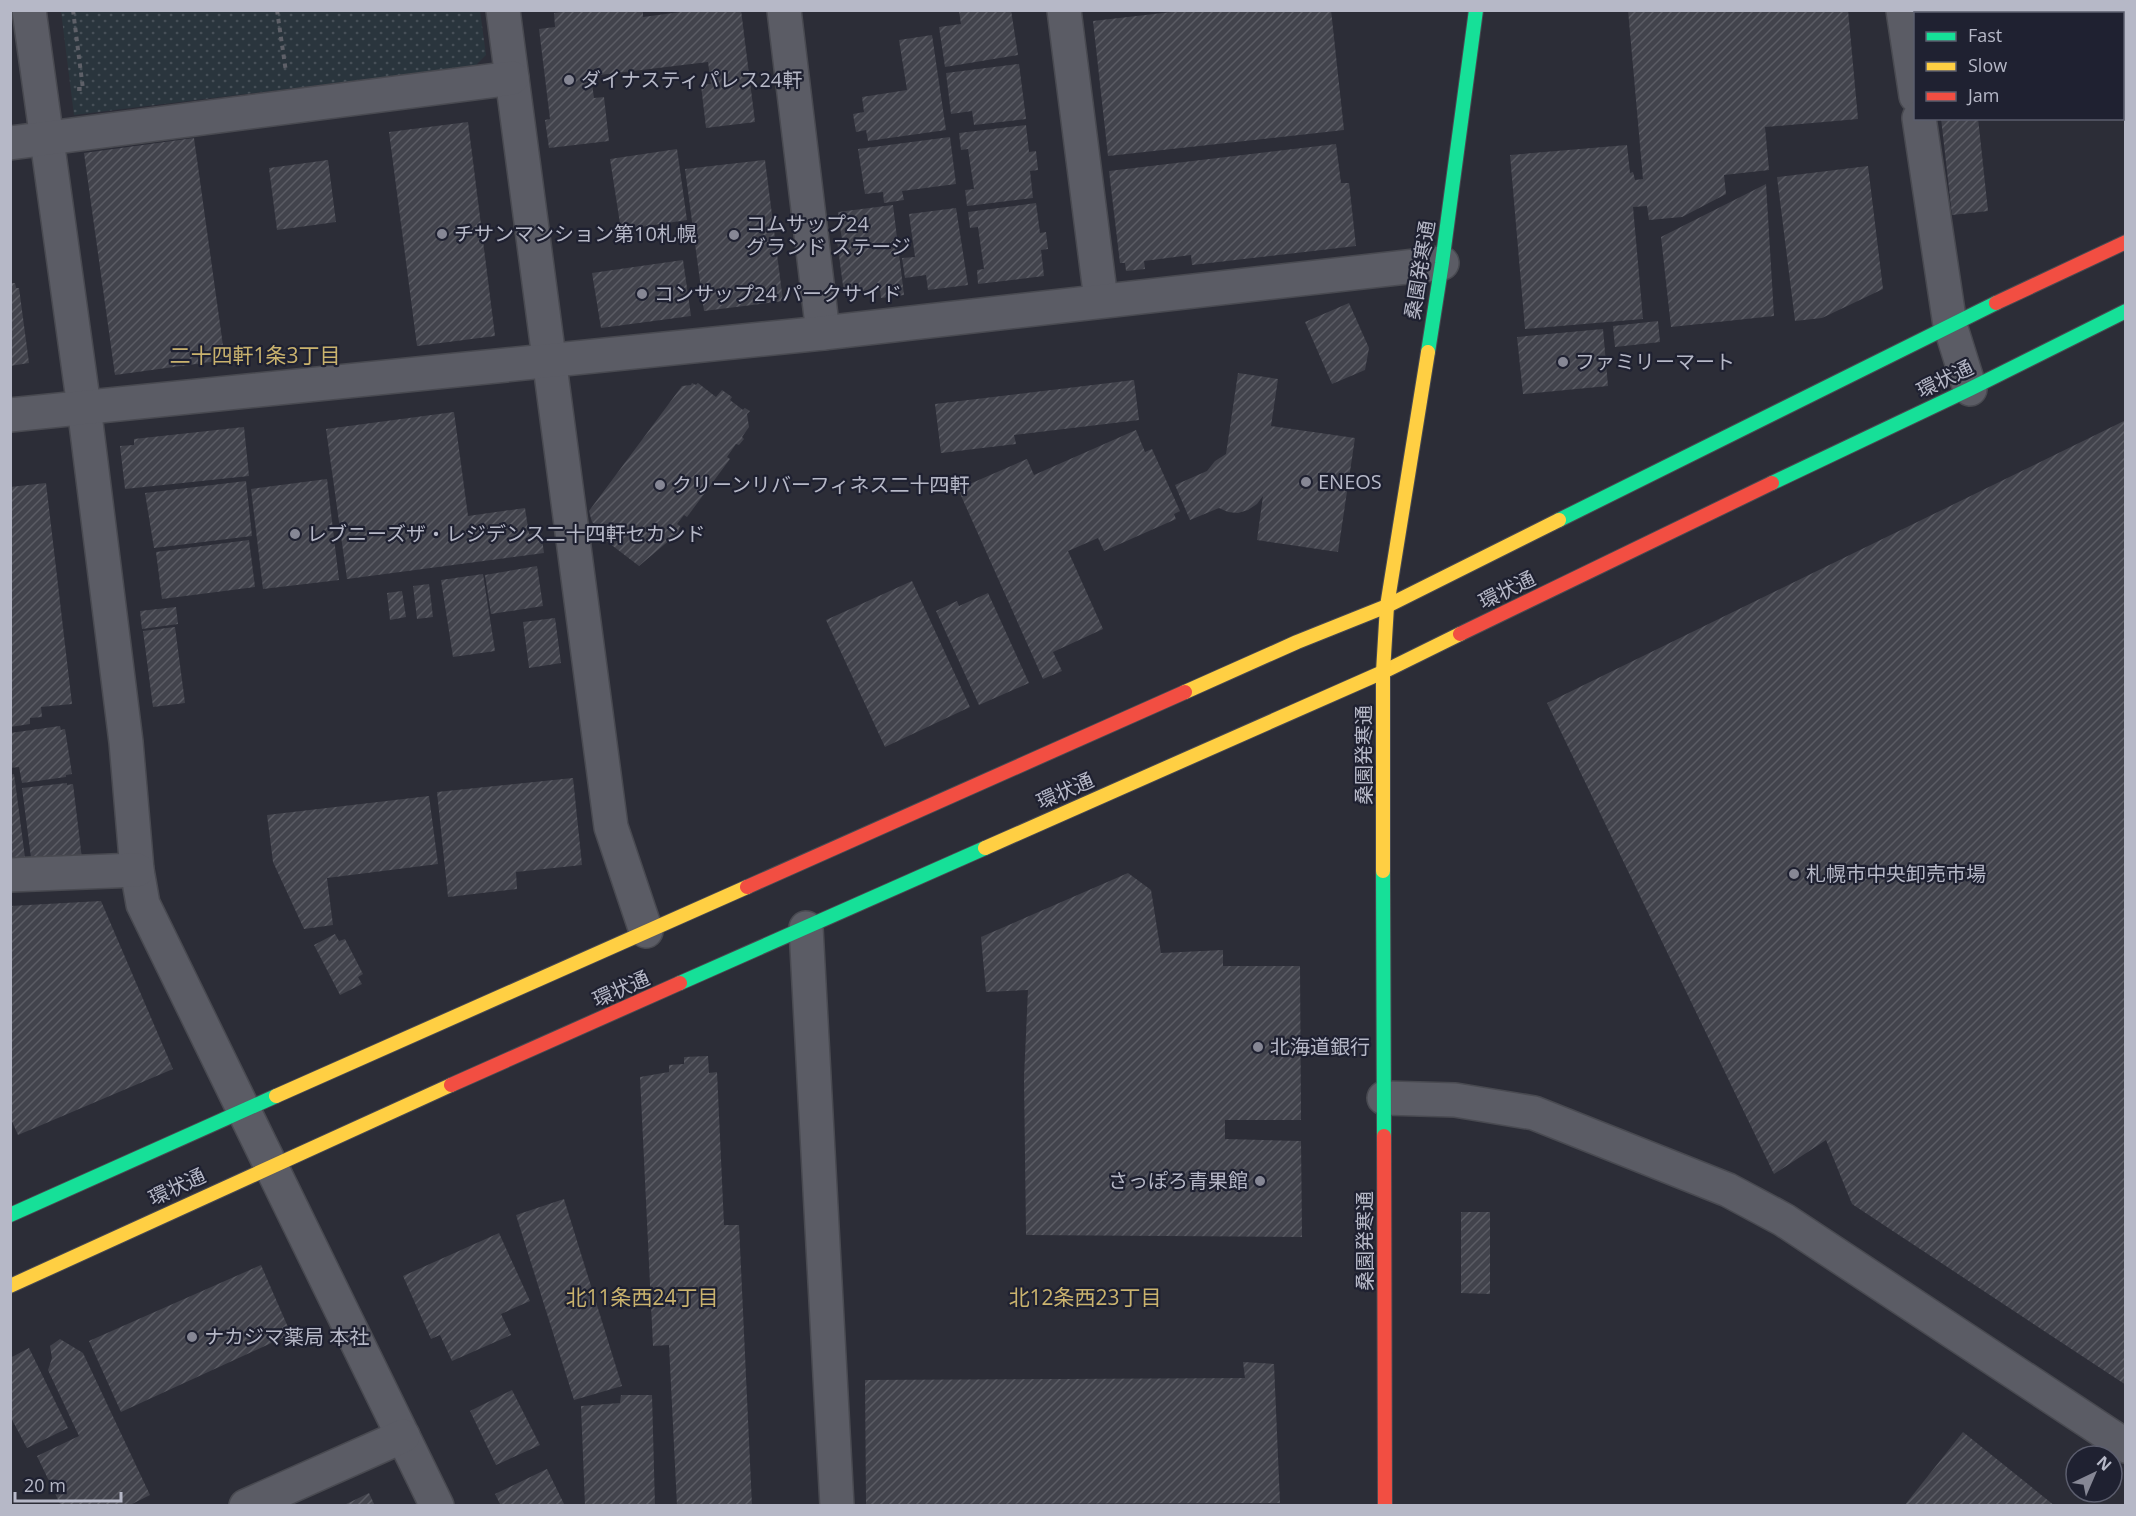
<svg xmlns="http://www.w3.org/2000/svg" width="2136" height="1516" font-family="'Open Sans','Noto Sans JP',sans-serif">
	<defs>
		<pattern id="park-dots" width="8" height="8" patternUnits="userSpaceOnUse" patternTransform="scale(1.5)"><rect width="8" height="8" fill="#2a353d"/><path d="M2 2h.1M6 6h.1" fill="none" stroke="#475058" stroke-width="1.8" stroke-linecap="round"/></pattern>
		<pattern id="building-hatch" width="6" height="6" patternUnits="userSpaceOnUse" patternTransform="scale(1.5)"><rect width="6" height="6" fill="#42434c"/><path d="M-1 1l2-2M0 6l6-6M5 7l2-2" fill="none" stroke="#5b5c64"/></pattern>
	</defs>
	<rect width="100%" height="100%" fill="#2c2d37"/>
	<polygon fill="url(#park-dots)" points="61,11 480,11 486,55 475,66 74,115"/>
	<g fill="url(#building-hatch)">
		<polygon points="576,10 628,10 628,12 643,10 643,17 696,10 741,10 755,122 706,128 701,85 711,84 708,62 591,76 594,98 604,97 609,141 549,148 545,120 550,119 539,29 555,27 554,13"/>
		<polygon points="1011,10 1018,55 945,67 939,27 961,24 959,11"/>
		<polygon points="1189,10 1331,10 1344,130 1108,156 1093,21"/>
		<polygon points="1628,10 1848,10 1858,119 1765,127 1769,170 1724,175 1726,194 1682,217 1649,220 1647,206 1633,207 1643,319 1525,329 1510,155 1627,145 1630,173 1633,172 1635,180 1643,179"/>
		<polygon points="1950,10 2065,10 2060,14 1950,14"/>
		<polygon points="932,35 946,130 868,141 866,130 856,132 853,114 864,112 862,97 907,90 899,40"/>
		<polygon points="1019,64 1026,119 974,125 972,111 951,114 946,73"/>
		<polygon points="1941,118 1978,118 1988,211 1952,215"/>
		<polygon points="468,122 495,336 417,346 389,132"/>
		<polygon points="1026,125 1029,152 1036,151 1038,170 1030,171 1033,198 967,206 965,190 974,189 968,149 961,150 959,133"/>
		<polygon points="950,137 956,184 902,191 904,200 884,203 883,192 865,194 858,149"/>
		<polygon points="194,138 225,360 115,375 84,153"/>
		<polygon points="1336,144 1341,183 1349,183 1356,246 1192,265 1191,255 1144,261 1145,269 1126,271 1125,263 1120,263 1109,171"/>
		<polygon points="677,149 687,220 621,230 610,159"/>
		<polygon points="328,160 336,222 277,230 269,168"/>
		<polygon points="765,160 783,301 704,311 685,169"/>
		<polygon points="1868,166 1883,289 1822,318 1795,321 1777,177"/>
		<polygon points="1766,184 1774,316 1671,327 1661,237"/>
		<polygon points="1036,203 1040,233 1046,232 1048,249 1041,250 1044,276 978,284 977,270 984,269 978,227 970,228 968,212"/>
		<polygon points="893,205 904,295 881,298 880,289 844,293 837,241 842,240 838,212"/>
		<polygon points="956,208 968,285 928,290 926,275 905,278 902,258 915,257 909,214"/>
		<polygon points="683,260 691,316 601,328 592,273"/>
		<polygon points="10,283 15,283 16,288 19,288 29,363 10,366"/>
		<polygon points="1349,303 1369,348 1365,370 1332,384 1305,322"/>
		<polygon points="1658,321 1660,342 1615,347 1613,326"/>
		<polygon points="1603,329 1608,386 1523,394 1517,337"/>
		<polygon points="1238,373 1278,379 1271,426 1355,438 1338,552 1257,540 1263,496 1257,504 1248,510 1238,513 1228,512 1219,508 1190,520 1175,485 1207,471 1215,461 1226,454"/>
		<polygon points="1134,380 1139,420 1014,435 1016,444 941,453 935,404"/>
		<polygon points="692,383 696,385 698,383 716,397 722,390 732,397 730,400 743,410 745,408 750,411 747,414 749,427 742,437 744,439 739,445 736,444 727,457 730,459 687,517 684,515 677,524 680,526 678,533 639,566 605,540 609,535 592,522 589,511 682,386 691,385"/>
		<polygon points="454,412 468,516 525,508 529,534 541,532 544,553 347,579 326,429"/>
		<polygon points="2126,420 2126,1385 1852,1204 1826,1140 1774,1174 1547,703"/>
		<polygon points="244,427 249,476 125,489 120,446 134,445 134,439"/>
		<polygon points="1136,430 1145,452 1152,449 1180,511 1174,514 1176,519 1104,551 1098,538 1068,551 1103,629 1053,652 1062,671 1043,679 958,489 1027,459 1034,475"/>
		<polygon points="327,479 339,580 263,589 251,489"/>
		<polygon points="246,481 252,536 154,548 145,493"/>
		<polygon points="46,483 72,704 41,707 42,717 30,718 30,724 10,727 10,487"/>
		<polygon points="249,540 255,587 162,599 156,552"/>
		<polygon points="537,566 543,606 491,614 485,575"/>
		<polygon points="483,574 495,651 453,657 441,580"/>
		<polygon points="912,581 970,707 885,747 826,620"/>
		<polygon points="429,584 433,617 417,619 413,586"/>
		<polygon points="402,591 406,617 390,620 387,593"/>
		<polygon points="988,593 1029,683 979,705 936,611 957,601 959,606"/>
		<polygon points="176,607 178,624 142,629 140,611"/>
		<polygon points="555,618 561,663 529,668 523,622"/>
		<polygon points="175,627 185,703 153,707 143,631"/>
		<polygon points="60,726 61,730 65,729 72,774 66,775 66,777 22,783 19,767 10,768 10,733"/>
		<polygon points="14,774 26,865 10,867 10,775"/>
		<polygon points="573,778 582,865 516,872 517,889 448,897 437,792"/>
		<polygon points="67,783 67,785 73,784 82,859 32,865 22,788"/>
		<polygon points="429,796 438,864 327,878 333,925 304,929 273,862 267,815"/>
		<polygon points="1128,873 1151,890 1161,953 1223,950 1223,966 1300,966 1301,1120 1225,1120 1225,1139 1301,1141 1302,1237 1026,1235 1024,1078 1028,990 986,992 981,937"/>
		<polygon points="101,901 173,1069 18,1135 10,1117 10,906"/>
		<polygon points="335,934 339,941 345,939 363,974 358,977 362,984 340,995 314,945"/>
		<polygon points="708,1056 709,1073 717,1072 724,1225 739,1225 752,1506 677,1506 669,1345 653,1346 640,1077 669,1072 669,1065 684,1064 684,1057"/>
		<polygon points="564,1199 622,1386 574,1400 516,1215"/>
		<polygon points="1461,1212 1490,1212 1490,1294 1461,1293"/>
		<polygon points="499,1233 530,1301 501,1314 511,1335 452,1361 440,1335 431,1339 403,1276"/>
		<polygon points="261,1265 291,1334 121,1412 89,1341"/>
		<polygon points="60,1339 83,1353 150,1495 128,1506 61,1506 37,1456 79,1436 48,1370 52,1358 50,1346"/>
		<polygon points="29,1348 68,1428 27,1448 10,1416 10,1358"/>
		<polygon points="1243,1362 1274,1364 1280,1503 866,1504 865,1380 1245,1378"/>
		<polygon points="512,1390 540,1445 496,1465 470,1411"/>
		<polygon points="621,1395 652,1395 655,1506 585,1506 581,1406 620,1403"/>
		<polygon points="1963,1432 2055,1506 1904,1506"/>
		<polygon points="547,1469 565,1506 501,1506 495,1494"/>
		<polygon points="369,1493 375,1506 342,1506"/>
	</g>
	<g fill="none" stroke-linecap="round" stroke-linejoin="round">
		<g stroke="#494a51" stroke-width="36">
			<g id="street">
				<polyline points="29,10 84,407 126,742 137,870 143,904 437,1506"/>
				<polyline points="503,10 611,827 646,931"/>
				<polyline points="784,10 823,333"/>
				<polyline points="1064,10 1101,300"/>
				<polyline points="1903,10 1916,96"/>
				<polyline points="1919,118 1950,325 1970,389"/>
				<polyline points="10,143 512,78"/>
				<polyline points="10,415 823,333 1442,263"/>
				<polyline points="10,875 137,870"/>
				<polyline points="806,928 837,1506"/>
				<polyline points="1384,1098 1455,1100 1534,1113 1728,1190 1784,1220 2126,1446"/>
				<polyline points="246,1506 403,1436"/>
			</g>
		</g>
		<g stroke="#494a51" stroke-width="16">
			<g id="fast">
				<polyline points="1428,352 1442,263 1476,10"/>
				<polyline points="1772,483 1970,389 2126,311"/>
				<polyline points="1559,520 1996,303"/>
				<polyline points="1383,871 1384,1136"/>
				<polyline points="680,983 985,848"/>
				<polyline points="10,1215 276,1096"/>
			</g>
		</g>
		<g stroke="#494a51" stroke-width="16">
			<g id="slow">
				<polyline points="1185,692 1297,642 1387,606 1559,520"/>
				<polyline points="985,848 1383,672 1460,634"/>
				<polyline points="1383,871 1383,672 1387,606 1428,352"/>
				<polyline points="276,1096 747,887"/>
				<polyline points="10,1286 451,1085"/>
			</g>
		</g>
		<g stroke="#494a51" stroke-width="16">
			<g id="jam">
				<polyline points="1996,303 2126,242"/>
				<polyline points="1460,634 1772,483"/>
				<polyline points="747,887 1185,692"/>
				<polyline points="451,1085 680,983"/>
				<polyline points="1384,1136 1385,1506"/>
			</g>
		</g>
		<g stroke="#5e6068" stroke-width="4" stroke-dasharray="4.5 4.5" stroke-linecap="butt">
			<polyline points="73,10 83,89 76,89"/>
			<polyline points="277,10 286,72"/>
		</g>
		<use href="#street" stroke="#5b5c65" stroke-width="33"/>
		<use href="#fast" stroke="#16e098" stroke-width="14"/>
		<use href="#slow" stroke="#ffcf43" stroke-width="14"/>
		<use href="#jam" stroke="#f24e42" stroke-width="14"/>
	</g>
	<g fill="#868795" stroke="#1f2131" stroke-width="2">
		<circle cx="569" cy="80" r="6"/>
		<circle cx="442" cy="234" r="6"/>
		<circle cx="734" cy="235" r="6"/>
		<circle cx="642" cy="294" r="6"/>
		<circle cx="1563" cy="362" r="6"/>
		<circle cx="1306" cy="482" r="6"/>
		<circle cx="660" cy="485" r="6"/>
		<circle cx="295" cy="534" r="6"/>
		<circle cx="1794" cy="874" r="6"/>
		<circle cx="1258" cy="1047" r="6"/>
		<circle cx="1260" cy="1181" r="6"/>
		<circle cx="192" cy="1337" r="6"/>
	</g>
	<g text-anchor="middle" stroke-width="4.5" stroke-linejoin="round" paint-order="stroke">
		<g font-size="20" fill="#b6b8c7" stroke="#1f2131" text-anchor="start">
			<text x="581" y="87">ダイナスティパレス24軒</text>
			<text x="746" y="231">コムサップ24<tspan x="746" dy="23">グランド ステージ</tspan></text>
			<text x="454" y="241">チサンマンション第10札幌</text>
			<text x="654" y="301">コンサップ24 パークサイド</text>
			<text x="1575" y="369">ファミリーマート</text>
			<text x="1318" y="489">ENEOS</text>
			<text x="672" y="492">クリーンリバーフィネス二十四軒</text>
			<text x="307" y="541">レブニーズザ・レジデンス二十四軒セカンド</text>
			<text x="1806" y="881">札幌市中央卸売市場</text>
			<text x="1270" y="1054">北海道銀行</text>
			<text x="1248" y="1188" text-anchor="end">さっぽろ青果館</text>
			<text x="204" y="1344">ナカジマ薬局 本社</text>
		</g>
		<g font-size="20" fill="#b6b8c7" stroke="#1f2131">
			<text transform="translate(1420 270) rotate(-81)" y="7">桑園発寒通</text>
			<text transform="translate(1945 379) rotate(-26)" y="7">環状通</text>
			<text transform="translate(1507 590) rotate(-26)" y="7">環状通</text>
			<text transform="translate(1364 755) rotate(-90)" y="7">桑園発寒通</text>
			<text transform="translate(1065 791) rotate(-24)" y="7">環状通</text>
			<text transform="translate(621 989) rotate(-24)" y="7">環状通</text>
			<text transform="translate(177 1187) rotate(-25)" y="7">環状通</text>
			<text transform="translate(1365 1241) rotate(-90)" y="7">桑園発寒通</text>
		</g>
		<g font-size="21" fill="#cab36e" stroke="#1f2131">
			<text x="255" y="363">二十四軒1条3丁目</text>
			<text x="642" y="1305">北11条西24丁目</text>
			<text x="1085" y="1305">北12条西23丁目</text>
		</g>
	</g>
	<rect width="2136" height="1516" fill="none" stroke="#b6b8c7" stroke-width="24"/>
	<rect x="1914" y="12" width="210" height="108" fill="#1f2131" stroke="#5b5d6d" stroke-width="1.5"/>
	<rect x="1926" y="32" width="30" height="9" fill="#16e098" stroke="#5b5d6d" stroke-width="1.5"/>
	<text x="1968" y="42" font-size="18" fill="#b6b8c7">Fast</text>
	<rect x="1926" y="62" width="30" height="9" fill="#ffcf43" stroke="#5b5d6d" stroke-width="1.5"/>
	<text x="1968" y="72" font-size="18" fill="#b6b8c7">Slow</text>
	<rect x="1926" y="92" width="30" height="9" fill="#f24e42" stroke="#5b5d6d" stroke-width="1.5"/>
	<text x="1968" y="102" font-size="18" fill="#b6b8c7">Jam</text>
	<g transform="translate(2094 1474) rotate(44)"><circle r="28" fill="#1f2131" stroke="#5b5d6d" stroke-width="1.5"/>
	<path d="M0-4.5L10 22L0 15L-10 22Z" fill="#868795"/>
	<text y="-9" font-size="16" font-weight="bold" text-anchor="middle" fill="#b6b8c7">N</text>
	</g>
	<path d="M15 1492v9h106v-9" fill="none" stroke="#b6b8c7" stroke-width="3"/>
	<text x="24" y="1492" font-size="18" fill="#b6b8c7" stroke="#1f2131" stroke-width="4.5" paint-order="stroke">20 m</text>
</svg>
